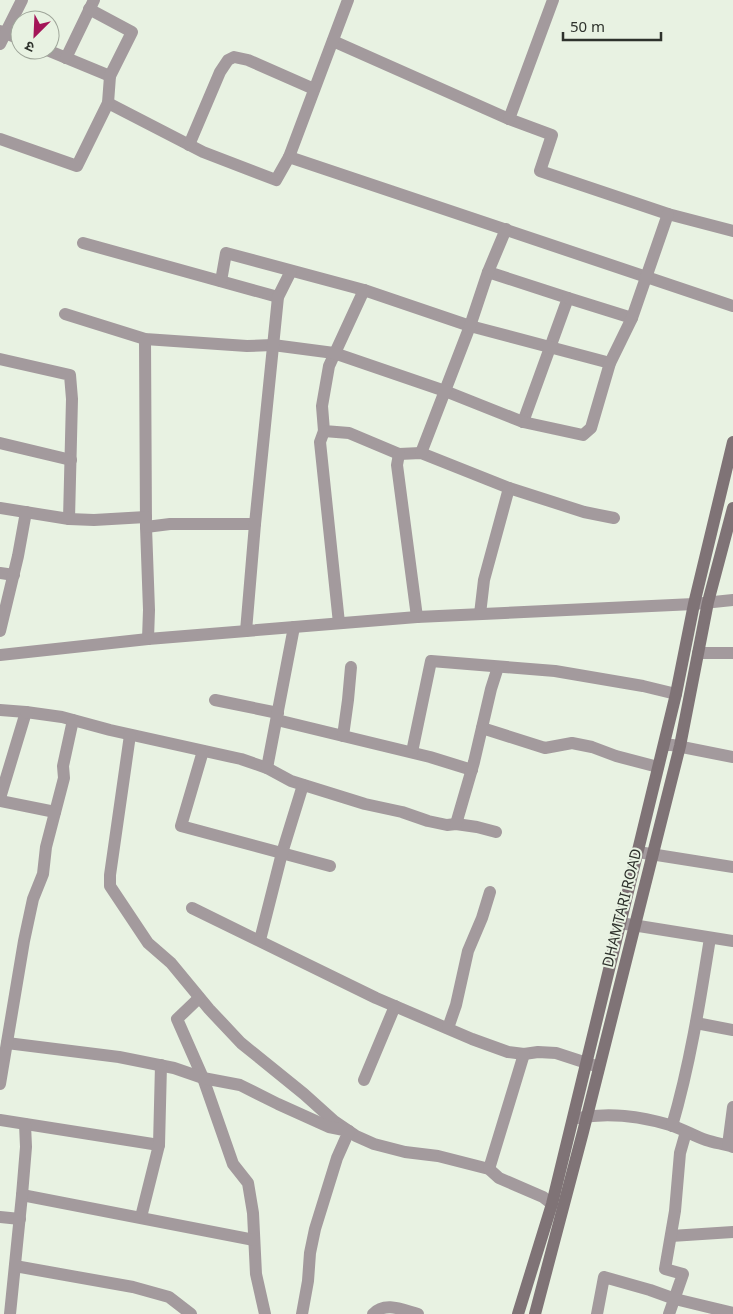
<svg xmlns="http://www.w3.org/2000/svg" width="733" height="1314" font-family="'Noto Sans','Noto Sans Devanagari',sans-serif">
	<rect width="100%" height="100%" fill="#e8f2e2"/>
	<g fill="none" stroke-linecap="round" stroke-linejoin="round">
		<g stroke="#a39a9d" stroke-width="12">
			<polyline points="0,31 20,39"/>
			<polyline points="333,41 509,119 552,135 540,171 668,214 733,231"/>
			<polyline points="0,44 22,0"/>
			<polyline points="47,50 110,76"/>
			<polyline points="66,58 94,0"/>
			<polyline points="108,103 203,152 276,180 289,157 733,306"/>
			<polyline points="509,119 553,0"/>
			<polyline points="0,139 77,166 108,103 110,76 132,32 89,9"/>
			<polyline points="189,145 220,72 228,60 234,57 248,60 314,89"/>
			<polyline points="289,157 348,0"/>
			<polyline points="83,243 278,297"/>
			<polyline points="488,272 568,298 523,422"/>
			<polyline points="221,281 226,253 364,290 470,326 610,363"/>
			<polyline points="364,290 329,366 322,406 324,431 349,433 399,454 421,453 509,488 584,512 614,518"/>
			<polyline points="568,298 632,318"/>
			<polyline points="65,314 145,339 247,346 273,345 334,353 445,391 523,422 583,435 591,428 610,363 632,318 668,214"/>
			<polyline points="145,339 146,527 149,610 148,639"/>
			<polyline points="0,359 70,375 72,399 69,519"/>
			<polyline points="324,431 320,442 339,623"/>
			<polyline points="0,443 71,460"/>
			<polyline points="421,453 470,326 488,272 506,229"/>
			<polyline points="399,454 397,465 417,617"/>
			<polyline points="0,508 69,519 94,520 146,517"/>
			<polyline points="146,527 170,524 255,524"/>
			<polyline points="0,573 14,575"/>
			<polyline points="480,614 484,580 509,488"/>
			<polyline points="0,631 18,556 26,512"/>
			<polyline points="246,631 255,524 278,297 291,271"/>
			<polyline points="698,653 733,653"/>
			<polyline points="0,655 148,639 417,617 694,604 733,600"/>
			<polyline points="215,700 278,713"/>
			<polyline points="0,710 26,712 0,798"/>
			<polyline points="26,712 62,717 110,730 241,759 267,768 291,781 365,804 402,812 428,821 447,825 456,824 477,827 496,832"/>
			<polyline points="277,720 430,757 472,770"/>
			<polyline points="482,728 545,748 572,743 592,747 616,756 658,767"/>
			<polyline points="130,735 110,875 110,886 148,943 171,963 209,1009 241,1043 304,1094 334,1121 356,1136 374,1144 405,1152 438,1156 489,1169 499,1178 543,1197 552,1204"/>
			<polyline points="343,736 348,700 351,667"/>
			<polyline points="664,745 672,745 733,757"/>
			<polyline points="203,751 181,826 330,866"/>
			<polyline points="412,752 431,661 555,671 643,686 676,694"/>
			<polyline points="267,768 294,627"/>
			<polyline points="0,801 55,812"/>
			<polyline points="456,824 474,762 491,689 498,667"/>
			<polyline points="638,852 733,867"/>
			<polyline points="192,908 376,998 472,1039 508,1052 524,1054 538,1052 556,1053 599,1067"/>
			<polyline points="620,923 733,941"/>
			<polyline points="260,940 282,853 303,785"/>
			<polyline points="199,998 177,1019 203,1078 233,1164 248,1183 253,1213 256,1274 265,1314"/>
			<polyline points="696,1023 733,1030"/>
			<polyline points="448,1028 456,1005 468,951 482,918 490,892"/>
			<polyline points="7,1043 119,1057 174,1068 203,1078 240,1085 278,1104 329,1127 349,1131 337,1158 315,1229 310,1253 308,1281 302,1314"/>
			<polyline points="364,1080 395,1006"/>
			<polyline points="0,1084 24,941 33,899 43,874 46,847 64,778 63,766 73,720"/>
			<path d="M578,1118C610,1112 639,1116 670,1125C683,1129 694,1136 706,1140C715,1143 724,1144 733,1147"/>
			<polyline points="0,1120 159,1145"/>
			<path d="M672,1126C690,1065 700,1001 710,938"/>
			<polyline points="728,1145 733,1107"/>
			<polyline points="489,1169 524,1054"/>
			<polyline points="22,1195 254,1240"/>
			<polyline points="0,1217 20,1219"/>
			<polyline points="141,1217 159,1145 161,1065"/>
			<polyline points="671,1236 733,1232"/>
			<polyline points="15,1266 133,1287 169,1297 191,1314"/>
			<polyline points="10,1314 22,1195 26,1147 25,1124"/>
			<path d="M373,1314C385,1301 403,1310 418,1314"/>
			<polyline points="597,1314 604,1277 650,1290 675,1299 733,1313"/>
			<polyline points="669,1314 683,1274 665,1269 675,1211 680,1153 686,1132"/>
		</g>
		<g stroke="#7f7376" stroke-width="12">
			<polyline points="518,1314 552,1204 676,694 694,604 733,442"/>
			<polyline points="535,1314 583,1132 680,746 708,602 733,508"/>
		</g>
	</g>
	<g text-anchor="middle" stroke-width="4" stroke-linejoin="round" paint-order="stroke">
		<g font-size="15" fill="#2e322c" stroke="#e8f2e2">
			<text transform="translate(622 908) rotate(-76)" y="5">DHAMTARI ROAD</text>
		</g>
	</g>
	<g transform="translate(35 35) rotate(204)"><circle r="24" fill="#e8f2e2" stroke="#9ea599"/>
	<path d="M0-4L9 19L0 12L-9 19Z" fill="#a41558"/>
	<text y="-8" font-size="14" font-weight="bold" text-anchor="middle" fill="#2e322c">उ</text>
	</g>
	<path d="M563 32v8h98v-8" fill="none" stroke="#2e322c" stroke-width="2.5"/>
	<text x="570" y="32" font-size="15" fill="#2e322c" stroke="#e8f2e2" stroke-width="4" paint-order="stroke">50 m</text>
</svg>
